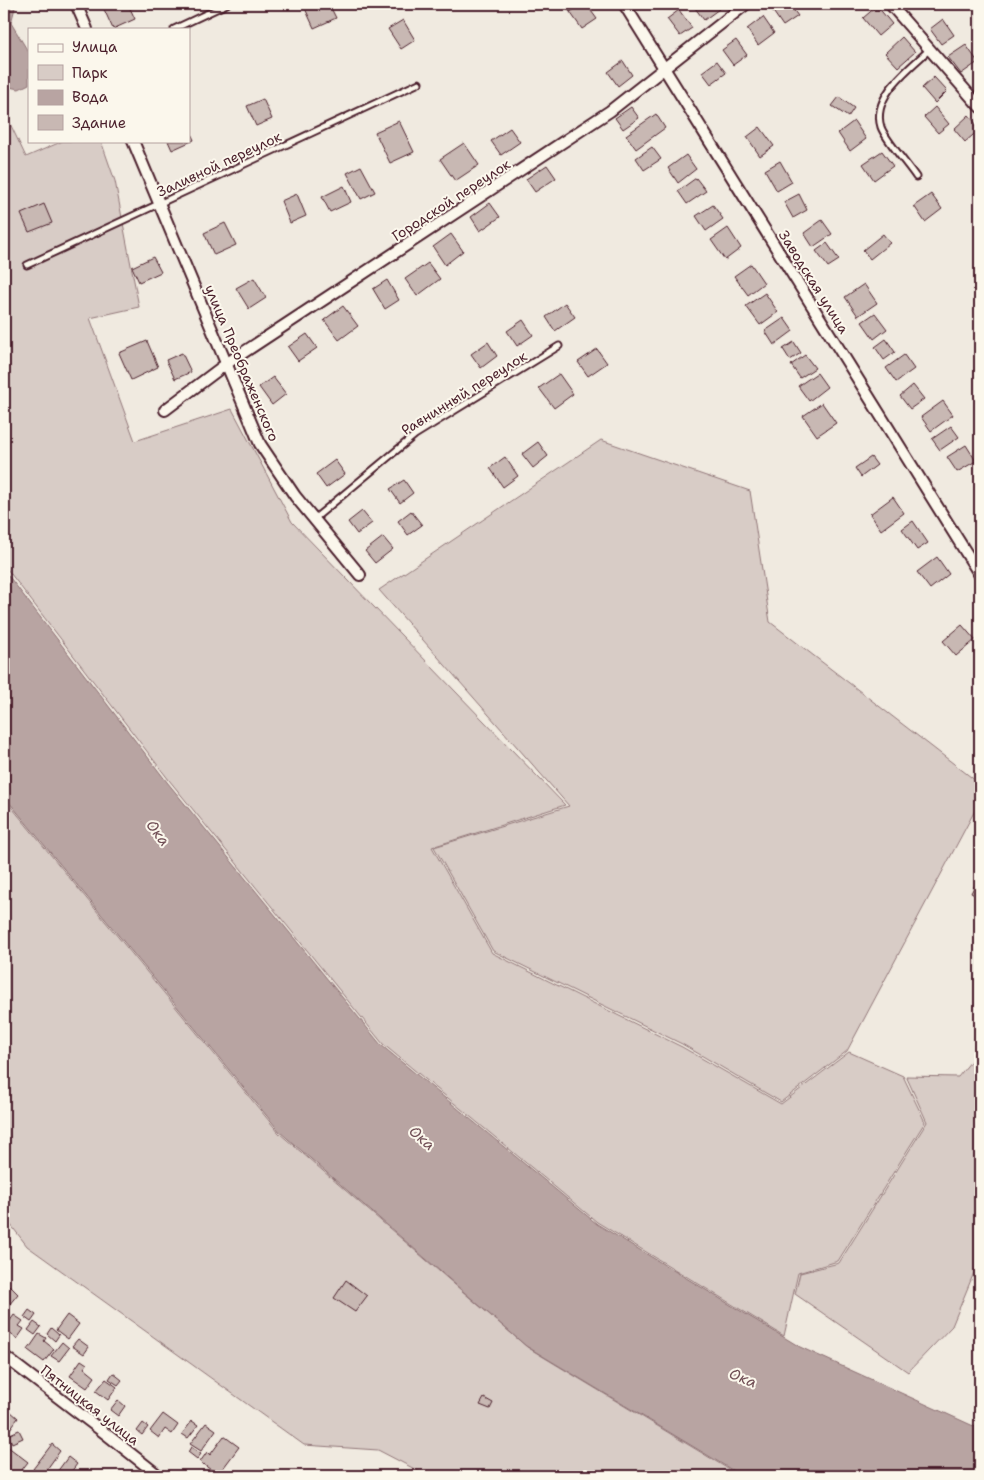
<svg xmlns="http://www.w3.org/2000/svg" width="984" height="1480" font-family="'Shantell Sans',sans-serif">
	<rect width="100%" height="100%" fill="#f0eae0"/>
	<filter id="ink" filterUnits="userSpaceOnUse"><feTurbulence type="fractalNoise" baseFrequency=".02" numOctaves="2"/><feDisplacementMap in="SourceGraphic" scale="10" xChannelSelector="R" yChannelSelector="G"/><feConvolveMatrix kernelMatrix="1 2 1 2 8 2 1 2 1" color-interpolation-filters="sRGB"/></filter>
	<g filter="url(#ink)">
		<g fill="#d8ccc6" stroke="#917678">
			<polygon points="4,111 26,157 63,141 101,141 115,181 139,307 90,318 135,441 232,409 292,522 565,805 432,847 492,953 682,1047 781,1104 849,1052 903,1076 925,1122 838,1261 798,1273 784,1336 597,1222 383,1044 169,780 4,565"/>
			<polygon points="601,440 750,491 770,622 980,784 980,801 847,1051 781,1102 682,1044 493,951 434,847 569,806 379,590"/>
			<polygon points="4,798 279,1133 527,1347 740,1476 428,1476 378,1450 304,1445 27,1246 4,1216"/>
			<polygon points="980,1050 980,1258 952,1326 908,1372 795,1294 800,1273 839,1263 927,1122 906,1076 958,1077"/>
		</g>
		<g fill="#b8a4a2" stroke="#8c6f72">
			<polygon points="4,4 16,4 11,23 29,53 29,84 19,89 4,86"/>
			<polygon points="4,570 167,782 381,1045 597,1224 800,1347 980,1429 980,1476 742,1476 526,1346 280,1132 4,796"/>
		</g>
		<g fill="#c8b8b3" stroke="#4a1f2b">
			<polygon points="109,4 128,4 135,19 113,29 103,7"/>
			<polygon points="308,4 329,4 336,18 314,28 304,6"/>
			<polygon points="564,4 583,4 570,12"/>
			<polygon points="583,4 586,4 597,19 582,29 570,12"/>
			<polygon points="692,4 715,4 719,9 704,20"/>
			<polygon points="780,4 789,4 798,16 783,26 772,10"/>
			<polygon points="877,6 892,24 878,36 863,18"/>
			<polygon points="679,10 692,28 680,36 667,19"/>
			<polygon points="763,17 774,33 758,45 747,29"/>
			<polygon points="943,19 954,35 941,44 930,29"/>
			<polygon points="403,20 415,40 401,49 388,29"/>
			<polygon points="902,37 915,52 898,67 885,53"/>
			<polygon points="736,40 747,55 733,65 722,50"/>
			<polygon points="966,45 978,62 961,74 948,57"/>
			<polygon points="623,61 632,75 618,86 608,72"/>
			<polygon points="717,61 726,73 711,84 702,72"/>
			<polygon points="934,77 947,91 935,103 922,88"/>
			<polygon points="839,97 854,108 848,117 832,106"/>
			<polygon points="263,99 272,119 256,126 247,106"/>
			<polygon points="631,107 639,118 623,129 615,118"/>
			<polygon points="935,107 949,124 938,133 924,117"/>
			<polygon points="656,114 665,128 636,149 626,135"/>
			<polygon points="969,115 980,129 965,142 954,129"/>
			<polygon points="399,121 414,152 390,163 375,132"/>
			<polygon points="854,121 866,139 850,151 838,133"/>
			<polygon points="760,127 774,146 760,156 747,137"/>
			<polygon points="510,128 520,142 501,155 491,141"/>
			<polygon points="189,129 194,140 172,150 168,141 189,141"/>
			<polygon points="464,143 479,165 455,181 440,159"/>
			<polygon points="652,147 661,159 644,170 636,158"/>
			<polygon points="882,151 893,166 874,180 863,164"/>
			<polygon points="686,155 696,169 678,183 668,168"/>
			<polygon points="780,161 792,182 777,191 765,170"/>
			<polygon points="547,165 556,178 535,192 526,179"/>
			<polygon points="361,166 375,192 361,199 347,173"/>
			<polygon points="696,178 706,191 687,204 678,191"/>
			<polygon points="344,186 351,202 330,212 322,197"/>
			<polygon points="297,194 306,216 290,223 281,201"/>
			<polygon points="799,194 807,210 793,218 784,202"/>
			<polygon points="931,194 942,209 925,222 914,206"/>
			<polygon points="490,203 500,217 480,231 471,217"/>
			<polygon points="44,204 52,223 29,232 21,214"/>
			<polygon points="713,205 723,219 706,231 696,216"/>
			<polygon points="822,220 832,234 813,247 804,233"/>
			<polygon points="225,223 236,245 214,255 204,233"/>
			<polygon points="728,228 741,248 725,260 711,240"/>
			<polygon points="451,234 463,251 445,265 433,247"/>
			<polygon points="883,234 890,243 870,259 863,250"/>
			<polygon points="827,243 839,260 828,267 816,251"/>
			<polygon points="153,257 161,272 139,282 132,267"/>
			<polygon points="428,263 440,279 417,296 405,279"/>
			<polygon points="751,264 764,283 748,295 734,276"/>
			<polygon points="254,278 266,298 249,309 236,288"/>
			<polygon points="387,280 399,300 385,309 373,289"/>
			<polygon points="864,284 877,303 858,316 845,297"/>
			<polygon points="765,293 778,312 760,325 746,306"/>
			<polygon points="565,303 575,317 555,331 546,317"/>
			<polygon points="343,306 358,326 339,340 324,320"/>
			<polygon points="875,313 887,329 874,339 862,322"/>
			<polygon points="784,318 793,331 774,345 765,331"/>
			<polygon points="523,320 533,335 517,346 507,331"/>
			<polygon points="307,334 317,348 298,361 288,347"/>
			<polygon points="886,339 895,352 884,360 875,347"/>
			<polygon points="147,341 158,367 131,380 119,353"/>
			<polygon points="488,342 497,356 481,368 471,354"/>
			<polygon points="794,342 801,353 790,360 783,349"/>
			<polygon points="597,349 607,363 588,376 578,362"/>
			<polygon points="182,353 191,372 175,379 166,360"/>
			<polygon points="805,355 815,368 800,378 791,365"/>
			<polygon points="904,355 914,369 896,382 886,368"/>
			<polygon points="817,373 827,387 809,401 798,386"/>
			<polygon points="559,374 573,394 554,408 539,388"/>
			<polygon points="273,377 286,394 272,405 259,387"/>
			<polygon points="913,385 924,399 910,409 900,396"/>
			<polygon points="943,401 953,415 931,431 921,417"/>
			<polygon points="822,403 836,423 817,436 803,416"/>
			<polygon points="951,426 959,437 940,450 932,439"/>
			<polygon points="538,442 548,456 533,468 522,454"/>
			<polygon points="966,445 976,461 957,472 947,457"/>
			<polygon points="505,457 518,476 503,487 490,468"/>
			<polygon points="871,457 877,465 861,477 855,468"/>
			<polygon points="335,460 345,474 326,488 316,474"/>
			<polygon points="404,480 413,493 400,503 390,489"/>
			<polygon points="893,497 904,513 881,530 870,514"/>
			<polygon points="362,511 372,523 357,534 348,522"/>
			<polygon points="411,511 422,525 408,535 398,521"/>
			<polygon points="913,521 928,543 917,550 902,529"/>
			<polygon points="383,537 393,549 375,563 365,551"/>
			<polygon points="937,557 949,574 930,589 917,572"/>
			<polygon points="962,625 975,640 956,656 943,641"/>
			<polygon points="980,875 980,898 971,893"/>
			<polygon points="346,1280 367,1296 355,1312 334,1298"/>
			<polygon points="9,1285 18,1294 4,1311 4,1291"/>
			<polygon points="29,1310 36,1315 31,1322 24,1317"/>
			<polygon points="14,1315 23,1321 19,1326 24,1329 17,1339 4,1329"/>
			<polygon points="67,1315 79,1324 68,1339 56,1330"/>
			<polygon points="34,1322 41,1327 35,1335 28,1330"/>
			<polygon points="51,1328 59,1335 55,1341 47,1334"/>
			<polygon points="39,1334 46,1338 44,1341 54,1349 44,1362 28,1350"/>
			<polygon points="78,1339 89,1347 84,1354 72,1346"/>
			<polygon points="62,1342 69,1348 59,1361 51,1356"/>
			<polygon points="81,1360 87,1364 84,1368 95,1377 87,1388 70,1376"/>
			<polygon points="113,1373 122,1380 118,1385 109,1379"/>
			<polygon points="106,1379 117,1387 108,1400 96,1391"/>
			<polygon points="484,1398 493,1403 490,1409 480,1405"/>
			<polygon points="118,1400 125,1406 118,1416 110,1410"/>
			<polygon points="10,1411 18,1418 10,1429 4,1425 4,1419"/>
			<polygon points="163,1414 178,1425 172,1434 165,1429 159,1438 150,1431"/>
			<polygon points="192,1421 198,1425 188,1438 182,1434"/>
			<polygon points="143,1423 148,1427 142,1435 137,1431"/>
			<polygon points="206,1423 216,1430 201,1451 190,1444"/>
			<polygon points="19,1430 23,1438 12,1443 8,1435"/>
			<polygon points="224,1436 239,1447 218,1475 200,1462 207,1452 210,1455"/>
			<polygon points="52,1444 60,1451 42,1476 33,1469"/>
			<polygon points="7,1446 28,1462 17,1476 8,1476 4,1473 9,1465 4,1461 4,1450"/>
			<polygon points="191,1447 201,1454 197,1459 188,1452"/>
			<polygon points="68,1457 77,1464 68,1476 54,1476"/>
		</g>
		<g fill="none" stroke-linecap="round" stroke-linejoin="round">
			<g stroke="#4a1f2b" stroke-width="9">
				<g id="service">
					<polyline points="174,29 227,4"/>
					<path d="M916,177C908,165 885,139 881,127C871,96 910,68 930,49"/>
					<polyline points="27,265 419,83"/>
					<polyline points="314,519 415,435 559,346"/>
				</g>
			</g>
			<g stroke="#4a1f2b" stroke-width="14">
				<g id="minor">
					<polyline points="76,4 87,29"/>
					<polyline points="624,4 980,575"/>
					<polyline points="890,4 980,107"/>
					<polyline points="133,141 260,444 295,496 360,575"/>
					<polyline points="165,410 226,364 610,111 746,4"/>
					<polyline points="4,1356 106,1434 159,1476"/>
				</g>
			</g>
			<use href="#service" stroke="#fbf7ec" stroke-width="5"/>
			<use href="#minor" stroke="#fbf7ec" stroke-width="10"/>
		</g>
	</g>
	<g text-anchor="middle" stroke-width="4" stroke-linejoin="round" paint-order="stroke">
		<g font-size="14" fill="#4a1f2b" stroke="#fbf7ec">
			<text transform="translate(219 164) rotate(-25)" y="5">Заливной переулок</text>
			<text transform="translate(451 200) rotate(-33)" y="5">Городской переулок</text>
			<text transform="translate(814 282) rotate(58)" y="5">Заводская улица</text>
			<text transform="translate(242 363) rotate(67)" y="5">улица Преображенского</text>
			<text transform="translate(464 393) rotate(-32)" y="5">Равнинный переулок</text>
			<text transform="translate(90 1405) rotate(38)" y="5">Пятницкая улица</text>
		</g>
		<g font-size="15" font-style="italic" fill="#704e55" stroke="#fbf7ec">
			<text transform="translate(158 833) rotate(53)" y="5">Ока</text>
			<text transform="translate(422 1138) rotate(41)" y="5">Ока</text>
			<text transform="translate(743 1378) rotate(22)" y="5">Ока</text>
		</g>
	</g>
	<rect width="984" height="1480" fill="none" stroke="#fbf7ec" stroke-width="20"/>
	<rect x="10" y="10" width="964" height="1460" fill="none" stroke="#4a1f2b" stroke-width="2" filter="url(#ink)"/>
	<rect x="28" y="28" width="162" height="115" fill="#fbf7ec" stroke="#b4a19f"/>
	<rect x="38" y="44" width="25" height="8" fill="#fbf7ec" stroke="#b4a19f"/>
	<text x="72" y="52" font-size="15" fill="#4a1f2b">Улица</text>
	<rect x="38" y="65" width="25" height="15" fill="#d8ccc6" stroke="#b4a19f"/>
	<text x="72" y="78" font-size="15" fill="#4a1f2b">Парк</text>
	<rect x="38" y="90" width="25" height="15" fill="#b8a4a2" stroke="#b4a19f"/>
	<text x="72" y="102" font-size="15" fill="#4a1f2b">Вода</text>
	<rect x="38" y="115" width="25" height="15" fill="#c8b8b3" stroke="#b4a19f"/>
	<text x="72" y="128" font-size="15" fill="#4a1f2b">Здание</text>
</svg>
